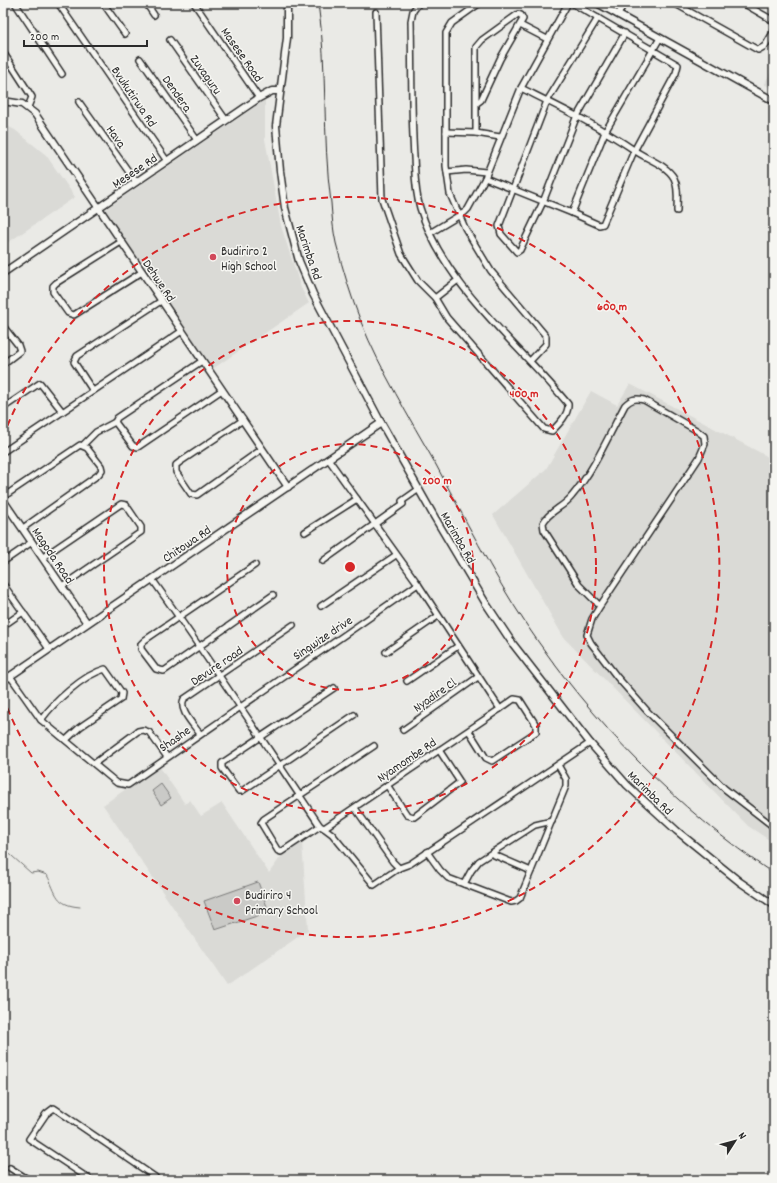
<svg xmlns="http://www.w3.org/2000/svg" width="777" height="1183" font-family="Dekko,sans-serif">
	<rect width="100%" height="100%" fill="#eaeae6"/>
	<filter id="ink" filterUnits="userSpaceOnUse"><feTurbulence type="fractalNoise" baseFrequency=".025" numOctaves="2"/><feDisplacementMap in="SourceGraphic" scale="8" xChannelSelector="R" yChannelSelector="G"/><feConvolveMatrix kernelMatrix="1 2 1 2 8 2 1 2 1" color-interpolation-filters="sRGB"/></filter>
	<g filter="url(#ink)">
		<g fill="#dadad6">
			<polygon points="774,67 774,90 764,84"/>
			<polygon points="265,100 265,139 281,226 301,288 309,303 211,370 103,211"/>
			<polygon points="3,124 15,130 46,155 75,197 3,246"/>
			<polygon points="630,384 774,460 774,843 748,826 564,638 493,515 546,469 591,391 617,405"/>
			<polygon points="159,766 185,804 190,800 201,816 222,803 269,873 282,855 302,842 308,930 227,986 103,805"/>
		</g>
		<g fill="#cacac7" stroke="#7a7a79">
			<polygon points="161,784 171,798 161,805 152,791"/>
			<polygon points="258,882 269,912 215,930 204,901"/>
		</g>
		<g fill="none" stroke-linecap="round" stroke-linejoin="round">
			<path stroke="#727270" stroke-width="1" d="M3,848L31,873L38,872L47,875C57,894 55,905 80,907"/>
			<g stroke="#2b2b2b" stroke-width="8">
				<g id="minor">
					<polyline points="15,3 62,74"/>
					<polyline points="58,3 167,161"/>
					<polyline points="103,3 125,34"/>
					<polyline points="146,3 154,15"/>
					<polyline points="194,3 259,98"/>
					<polyline points="480,3 452,23 446,33 446,166 450,194 465,228 491,271 546,336 546,344 530,361"/>
					<polyline points="674,3 758,50 765,46 774,31"/>
					<polyline points="743,3 774,21"/>
					<path d="M376,12L382,199L401,254L418,281L435,298L447,318L544,429L552,431C559,424 569,414 568,404C518,343 444,286 420,208C415,191 415,174 414,157C411,111 412,66 411,21L413,11L419,3"/>
					<polyline points="618,15 624,3"/>
					<polyline points="598,18 547,101 499,226 501,234 517,252 520,250 543,202 576,118 625,33"/>
					<polyline points="520,25 547,39"/>
					<polyline points="170,40 226,120"/>
					<polyline points="3,52 32,97 28,107"/>
					<polyline points="140,59 197,140"/>
					<path d="M521,88C559,107 599,126 634,150C646,159 666,164 674,178C679,188 677,201 677,211"/>
					<polyline points="79,102 136,182"/>
					<polyline points="446,132 476,133 500,137"/>
					<polyline points="476,133 476,47 482,40 518,14 521,15 523,19 500,59 481,100 477,103"/>
					<polyline points="447,172 466,170 486,172"/>
					<polyline points="485,178 572,213 599,225 603,224 634,151 676,73 678,65 572,3"/>
					<polyline points="572,213 605,132 660,38"/>
					<polyline points="430,233 465,212 468,209 485,178 521,88 568,3"/>
					<polyline points="121,242 56,283 53,286 53,292 68,313 74,315 142,272"/>
					<polyline points="435,298 458,280"/>
					<polyline points="3,326 18,345 20,351 3,364"/>
					<polyline points="202,361 117,418 115,422 133,446 138,447 222,390"/>
					<polyline points="93,391 74,362 77,356 161,301"/>
					<polyline points="3,408 40,383 62,411"/>
					<polyline points="243,420 180,462 176,465 176,472 191,494 197,495 262,449"/>
					<polyline points="83,445 96,432 115,422"/>
					<polyline points="3,452 182,331"/>
					<polyline points="3,497 80,445 87,448 101,466 102,470 98,475 23,528"/>
					<polyline points="305,532 357,499"/>
					<polyline points="43,557 121,504 126,505 141,527 141,532 62,586"/>
					<polyline points="323,561 403,504 402,501 419,489"/>
					<polyline points="3,562 32,542"/>
					<polyline points="255,565 145,640 141,644 141,649 156,669 164,671 273,595"/>
					<path d="M152,579C210,660 265,744 320,826L324,828L500,709L418,584L329,460"/>
					<polyline points="3,584 49,649"/>
					<polyline points="321,606 396,555"/>
					<path d="M600,606L579,585L544,530L543,523C549,511 564,507 572,496C594,470 609,435 625,405C631,399 635,398 644,400L696,430L704,436L705,444L699,458L600,606L592,619L587,635L591,643L617,677L648,712L725,789L774,827"/>
					<polyline points="3,626 23,612"/>
					<polyline points="386,652 438,616"/>
					<polyline points="10,676 41,720 117,783 128,785 418,584"/>
					<polyline points="407,681 458,646"/>
					<polyline points="334,688 222,763 222,768 239,791 242,791 354,715"/>
					<path d="M41,720C54,702 83,675 105,669L122,693L121,699L80,727L66,740"/>
					<polyline points="403,730 478,677"/>
					<polyline points="469,731 486,758 492,761 536,732 536,725 520,700 514,699 500,709"/>
					<path d="M200,734C194,725 178,710 184,699L293,625"/>
					<polyline points="95,763 138,731 143,730 149,732 167,757"/>
					<polyline points="387,785 407,815 414,817 460,782 439,750"/>
					<polyline points="355,808 393,862 399,868 410,864 590,743"/>
					<polyline points="320,826 281,852 278,851 261,823 264,819 374,746"/>
					<polyline points="324,828 332,834 374,885 399,868"/>
					<polyline points="427,852 440,870 448,878 511,902 516,901 520,898 566,786 566,779 558,765"/>
					<polyline points="492,854 531,871"/>
					<polyline points="464,884 471,871 479,861 535,825 552,821"/>
					<polyline points="10,1168 29,1180"/>
					<polyline points="91,1180 29,1139 46,1114 54,1108 155,1177 153,1180"/>
				</g>
			</g>
			<g stroke="#2b2b2b" stroke-width="9">
				<g id="tertiary">
					<polyline points="287,3 287,38 276,126 280,171 285,208 299,261 313,294 379,419 435,518 485,602 513,644 590,743 627,785 677,831 740,882 774,905"/>
					<polyline points="597,3 774,101"/>
					<polyline points="3,101 22,104 35,114 288,487"/>
					<polyline points="3,273 259,98 272,91 280,91"/>
					<polyline points="3,500 87,623"/>
					<polyline points="3,681 381,423"/>
				</g>
			</g>
			<use href="#minor" stroke="#f6f6f2" stroke-width="5"/>
			<use href="#tertiary" stroke="#f6f6f2" stroke-width="6"/>
			<path stroke="#2b2b2b" stroke-width="1" d="M318,3C328,69 322,136 331,203C332,216 333,230 336,243C343,270 351,297 361,322C381,371 409,417 435,463C464,517 492,573 526,624C591,721 677,809 774,874"/>
		</g>
	</g>
	<g fill="none" stroke="#d62828" stroke-width="2" stroke-dasharray="7 5">
		<circle cx="350" cy="567" r="123"/>
		<circle cx="350" cy="567" r="246"/>
		<path d="M3 437A370 370 0 1 1 3 697"/>
	</g>
	<g fill="#d1495b" stroke="#f6f6f2" stroke-width="1.5">
		<circle cx="213" cy="257" r="4"/>
		<circle cx="237" cy="901" r="4"/>
	</g>
	<g text-anchor="middle" stroke-width="3" stroke-linejoin="round" paint-order="stroke">
		<g font-size="13" fill="#2b2b2b" stroke="#f6f6f2">
			<text transform="translate(243 54) rotate(55)" y="5">Masese Road</text>
			<text transform="translate(207 74) rotate(55)" y="5">Zuvaguru</text>
			<text transform="translate(178 93) rotate(55)" y="5">Dendera</text>
			<text transform="translate(135 96) rotate(56)" y="5">Bvukutirwa Rd</text>
			<text transform="translate(117 136) rotate(55)" y="5">Hava</text>
			<text transform="translate(134 170) rotate(-34)" y="5">Mesese Rd</text>
			<text transform="translate(310 252) rotate(71)" y="5">Marimba Rd</text>
			<text transform="translate(160 280) rotate(56)" y="5">Dehwe Rd</text>
			<text transform="translate(459 537) rotate(60)" y="5">Marimba Rd</text>
			<text transform="translate(186 543) rotate(-34)" y="5">Chitowa Rd</text>
			<text transform="translate(54 555) rotate(56)" y="5">Magoda Road</text>
			<text transform="translate(322 637) rotate(-34)" y="5">Singwize drive</text>
			<text transform="translate(216 665) rotate(-34)" y="5">Devure road</text>
			<text transform="translate(434 694) rotate(-35)" y="5">Nyadire Cl</text>
			<text transform="translate(174 738) rotate(-35)" y="5">Shashe</text>
			<text transform="translate(406 759) rotate(-34)" y="5">Nyamombe Rd</text>
			<text transform="translate(651 792) rotate(44)" y="5">Marimba Rd</text>
		</g>
		<g font-size="13" fill="#2b2b2b" stroke="#f6f6f2" text-anchor="start">
			<text x="221" y="255">Budiriro 2<tspan x="221" dy="15">High School</tspan></text>
			<text x="245" y="899">Budiriro 4<tspan x="245" dy="15">Primary School</tspan></text>
		</g>
	</g>
	<circle cx="350" cy="567" r="6" fill="#d62828" stroke="#f6f6f2" stroke-width="2"/>
	<g font-size="12" text-anchor="middle" font-weight="bold" fill="#d62828" stroke="#f6f6f2" stroke-width="3" stroke-linejoin="round" paint-order="stroke">
		<text x="612" y="310">600 m</text>
		<text x="524" y="397">400 m</text>
		<text x="437" y="484">200 m</text>
	</g>
	<rect width="777" height="1183" fill="none" stroke="#f6f6f2" stroke-width="16"/>
	<rect x="8" y="8" width="761" height="1167" fill="none" stroke="#2b2b2b" stroke-width="1.5" filter="url(#ink)"/>
	<g transform="translate(735 1141) rotate(54)" stroke="#f6f6f2" stroke-width="3" paint-order="stroke">
	<path d="M0-3L7 15L0 10L-7 15Z" fill="#2b2b2b"/>
	<text y="-6" font-size="11" font-weight="bold" text-anchor="middle" fill="#2b2b2b">N</text>
	</g>
	<path d="M24 40v6h123v-6" fill="none" stroke="#2b2b2b" stroke-width="2"/>
	<text x="30" y="40" font-size="12" fill="#2b2b2b" stroke="#f6f6f2" stroke-width="3" paint-order="stroke">200 m</text>
</svg>
